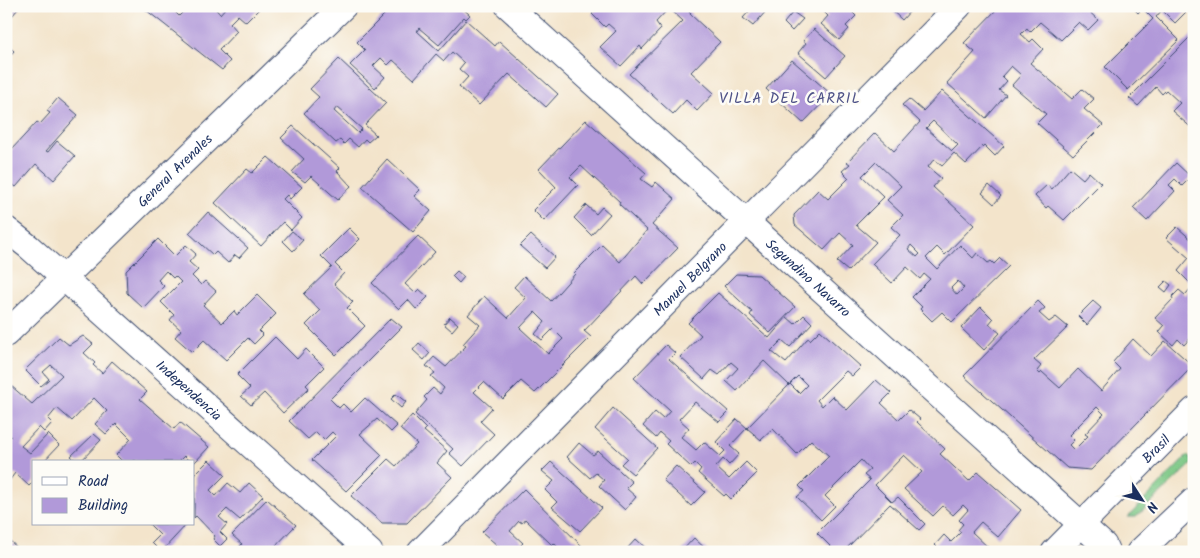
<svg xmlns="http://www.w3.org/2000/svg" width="1200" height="558" font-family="Kalam,sans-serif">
	<rect width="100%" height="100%" fill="#fdfcf7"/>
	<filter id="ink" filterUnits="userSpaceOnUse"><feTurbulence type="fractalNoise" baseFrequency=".02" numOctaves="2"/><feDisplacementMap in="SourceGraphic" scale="10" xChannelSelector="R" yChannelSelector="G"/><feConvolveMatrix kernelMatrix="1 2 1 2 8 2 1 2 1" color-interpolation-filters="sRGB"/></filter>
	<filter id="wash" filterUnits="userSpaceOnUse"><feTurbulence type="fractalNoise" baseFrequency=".0096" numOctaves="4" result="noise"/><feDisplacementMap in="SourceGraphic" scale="20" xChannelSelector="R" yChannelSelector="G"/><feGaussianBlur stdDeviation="1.12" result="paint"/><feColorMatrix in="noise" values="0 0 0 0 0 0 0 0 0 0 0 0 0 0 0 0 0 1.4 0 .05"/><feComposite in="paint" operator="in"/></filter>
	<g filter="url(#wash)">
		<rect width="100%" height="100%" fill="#f3e4cb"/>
		<polygon fill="#7dc785" stroke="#4c7b72" points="1188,455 1194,462 1136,517 1128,517"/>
		<g id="blocks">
			<g fill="#b199d9" fill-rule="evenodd">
				<polygon points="6,6 14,6 18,9 6,23"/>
				<polygon points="141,6 155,6 160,11 165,6 169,6 179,16 189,6 213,6 220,14 227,6 262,6 246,22 238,15 230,23 237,31 219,50 230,61 222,70"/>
				<polygon points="393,6 460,6 470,15 466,19 464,17 439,45 419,28 417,31 439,51 466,20 495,46 499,41 558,94 546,107 509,74 479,105 459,87 468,77 459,69 464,63 452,52 444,61 436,54 414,79 393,60 388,65 381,58 373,66 385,77 375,88 350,65 365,50 357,42"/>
				<polygon points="600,6 684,6 691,13 690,14 720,42 691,72 714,93 697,111 686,100 673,114 629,74 683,21 669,8 656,22 661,29 642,49 640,46 621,66 600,47 616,31 608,24 605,27 592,14"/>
				<polygon points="754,6 762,6 767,10 753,26 743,18"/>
				<polygon points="824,6 846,6 856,16 846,26 849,29 839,40 821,24 828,16 821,9"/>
				<polygon points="887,6 907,6 911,10 902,20"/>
				<polygon points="1000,6 1083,6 1098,20 1088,30 1079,22 1061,40 1040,22 1030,32 1027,28 1021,34 1030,42 1033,39 1043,49 1030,63 1072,99 1082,89 1094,99 1084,109 1103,125 1073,155 1037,123 1046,114 1012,85 1021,75 1011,66 1002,76 1007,81 999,90 1006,95 986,118 947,83 975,52 964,43"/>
				<polygon points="1131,6 1192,6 1175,23 1162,10 1156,17 1179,40 1128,90 1105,67 1153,19 1145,11 1147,9 1144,6 1138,13"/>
				<polygon points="793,12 803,19 792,31 784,23"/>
				<polygon points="814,29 845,56 826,77 798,53 806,43 803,41"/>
				<polygon points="1194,33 1194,130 1172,111 1180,103 1166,90 1162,94 1156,87 1138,106 1129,98"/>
				<polygon points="6,44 14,51 6,60"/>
				<path d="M339,59L386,103L365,125L376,135L368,142L365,139L358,147L349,139L344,144L340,140L336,143L304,113L319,97L310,89ZM337,107L362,129L358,133L334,111Z"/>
				<polygon points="792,60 831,94 803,123 766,89"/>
				<path d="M942,91L1004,146L995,156L984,145L966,164L954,153L942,166L934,159L928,167L941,178L933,187L974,225L945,255L937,247L926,258L937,269L960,245L973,258L977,253L988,263L991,261L994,264L1000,258L1009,266L952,322L942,312L932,321L920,309L922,307L912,297L930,279L924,274L920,279L907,267L892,283L872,264L900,235L891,227L903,215L887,200L901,186L876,162L862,176L884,197L856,225L876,242L848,271L837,262L853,245L840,233L824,250L795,225L794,215L818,190L828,199L849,178L842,171L850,164L847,162L875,133L894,151L920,122L902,105L909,99L923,111ZM933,121L958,145L952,151L926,128ZM911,245L920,254L917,257L908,249ZM958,281L964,288L957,295L951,288Z"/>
				<polygon points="58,98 78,115 46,151 48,152 57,141 75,156 54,180 36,164 16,187 6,180 6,146 11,150 37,122 40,124 50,113 47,111"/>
				<path d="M586,120L646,173L641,179L652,187L656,182L675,199L652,225L678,248L643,284L636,276L584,331L591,337L535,393L521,381L503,399L484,382L474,392L492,408L480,421L494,434L463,466L449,453L453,449L415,414L427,400L424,397L433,388L440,394L444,388L431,376L435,373L426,366L434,357L446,367L466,346L463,344L480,325L468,315L484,296L508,318L526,298L514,287L524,276L551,301L575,274L574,273L602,245L620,262L647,230L619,204L620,202L581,166L570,177L578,185L544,221L533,210L556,187L539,169ZM535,312L545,322L535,334L542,340L553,329L563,339L548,354L520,328Z"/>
				<polygon points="293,126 340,168 337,171 351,186 338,200 311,176 305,182 292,172 304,159 281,138"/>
				<polygon points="268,157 302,187 290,199 287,195 283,199 302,218 291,230 283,222 261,246 215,203 247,169 252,173"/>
				<polygon points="387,159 420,190 414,196 431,211 413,232 362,187"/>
				<polygon points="1176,163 1191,177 1182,186 1175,179 1169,185 1175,191 1147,221 1133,208"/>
				<polygon points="1070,168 1083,179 1089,172 1101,183 1064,220 1048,206 1046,208 1035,196 1047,185 1052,189"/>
				<polygon points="989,185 1001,196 994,204 982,193"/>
				<polygon points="586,205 596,214 602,207 610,214 591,235 574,218"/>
				<polygon points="208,212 248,248 239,258 235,255 228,263 216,252 213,255 189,233"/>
				<polygon points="1177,227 1194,242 1194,304 1188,311 1194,317 1194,334 1184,345 1178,339 1173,345 1159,332 1164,326 1155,318 1173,299 1172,297 1179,290 1185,295 1193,286 1178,271 1189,258 1166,238"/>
				<polygon points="349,228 360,239 335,264 344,273 334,284 353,302 347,308 365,326 336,355 306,325 320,311 304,294 332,267 321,256"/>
				<polygon points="292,231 303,240 293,251 283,241"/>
				<polygon points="531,235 555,257 545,268 520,246"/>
				<polygon points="418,236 435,252 405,284 415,293 419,289 428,297 416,309 408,300 399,309 372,283"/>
				<polygon points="158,239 175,256 186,245 196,254 189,262 198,270 192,276 201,285 205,281 216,291 203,305 222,323 234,311 237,315 257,295 276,314 259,331 263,335 254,344 248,338 226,360 204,340 192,352 175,337 181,330 170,320 174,315 161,302 181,282 175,276 173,278 166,271 158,280 164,286 143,308 127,293 126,271"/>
				<polygon points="457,271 464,277 459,283 452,276"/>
				<polygon points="736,274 759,275 795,307 770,333 750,315 752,312 724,286"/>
				<polygon points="1166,281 1171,285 1166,292 1160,287"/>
				<polygon points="718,293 769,338 787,317 795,324 804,315 812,323 790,347 782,340 771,351 786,363 807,339 809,338 810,340 820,330 861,367 852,376 846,371 817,400 822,406 832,396 847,410 876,380 891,393 881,403 899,420 909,410 920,419 917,422 945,449 940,454 969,481 978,472 1021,510 998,537 981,522 972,532 993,552 942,552 935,545 944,535 951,542 961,532 958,530 963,524 959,520 968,510 963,505 953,515 943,506 933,516 904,489 922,472 904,455 875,485 892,502 898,497 925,524 919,530 890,504 843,552 836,552 817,533 870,480 864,475 870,470 861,460 825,496 835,506 821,520 797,497 804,491 799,486 829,456 811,440 797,454 773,429 761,440 747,428 790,384 799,393 807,385 798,376 789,385 764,361 737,391 726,381 738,368 731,362 719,375 712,370 704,379 680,357 701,335 688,323"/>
				<path d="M1038,301L1045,308L1039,313L1049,322L1056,317L1068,327L1034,360L1041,366L1037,371L1040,374L1042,372L1060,388L1078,369L1101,391L1120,369L1113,362L1133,339L1151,356L1165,341L1193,366L1091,470L1067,468L964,376ZM1097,407L1104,414L1085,434L1088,436L1074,450L1069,445L1074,440L1069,435Z"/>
				<polygon points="1093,301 1101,308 1087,325 1078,316"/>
				<polygon points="981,307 993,319 989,324 1000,333 984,350 961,328"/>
				<polygon points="450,317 458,324 452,331 444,324"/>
				<polygon points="391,318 402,327 330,399 339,408 343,404 351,412 365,398 397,426 391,432 377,419 360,434 382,455 346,491 312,460 336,436 332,432 324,440 316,432 308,439 289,421"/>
				<polygon points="83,336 93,344 84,353 95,363 93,365 102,373 112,361 147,392 140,399 174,429 180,422 209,447 195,462 190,462 184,456 178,462 136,462 135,460 133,462 123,462 116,455 131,439 116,424 106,434 95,424 107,411 94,398 72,421 57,408 48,419 52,423 44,432 39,427 21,446 30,453 48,434 59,445 43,462 34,462 34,481 29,486 15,473 9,481 6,479 6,440 11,436 6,432 6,389 10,385 32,404 62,375 51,365 43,372 49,379 41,386 25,370 59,337 69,345"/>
				<polygon points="275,337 297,359 306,349 324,367 306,385 309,388 283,413 264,393 251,405 241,396 250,388 237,375"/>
				<polygon points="419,343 430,353 424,360 413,350"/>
				<polygon points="666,345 675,353 669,359 729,412 719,422 695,402 679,419 689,428 681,437 696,450 704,442 720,456 725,451 716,442 737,419 747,428 730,446 739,454 729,465 723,459 716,467 729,479 746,462 757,473 731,499 726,494 724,496 698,473 701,469 695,463 691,467 666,444 669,441 660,433 656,438 643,426 655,412 663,419 670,411 634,378"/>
				<polygon points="396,394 406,402 401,408 391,399"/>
				<polygon points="613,408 657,448 633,474 621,464 627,458 595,429"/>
				<polygon points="412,415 426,429 424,431 447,451 437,463 452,477 407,523 382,523 351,496 388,459 396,466 417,444 400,429"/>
				<polygon points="94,434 101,440 80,462 77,462 71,456"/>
				<polygon points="579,443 593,455 598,451 632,482 626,488 636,497 625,510 599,486 604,480 596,473 590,478 567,457"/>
				<polygon points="209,460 225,475 210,490 216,496 228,483 240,493 249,483 263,496 240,520 227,509 219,517 227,524 220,532 227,539 220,546 213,539 215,536 196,516 194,518 194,475"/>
				<polygon points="551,462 602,508 580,531 552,507 557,502 545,490 554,481 542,471"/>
				<polygon points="676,466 705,492 691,506 663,480"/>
				<polygon points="524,489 588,552 562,552 554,543 552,545 525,519 522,523 519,521 510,531 523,543 514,552 505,552 482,532"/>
				<polygon points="267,499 296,525 270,552 237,552 236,551 242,544 232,535"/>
				<polygon points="149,524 187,524 161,552 152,543 160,535"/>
				<polygon points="6,538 9,540 22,552 6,552"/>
				<polygon points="694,538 709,552 681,552"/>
				<polygon points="636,539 650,552 624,552"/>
			</g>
		</g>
	</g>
	<g filter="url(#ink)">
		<use href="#blocks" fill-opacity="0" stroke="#3b4a6e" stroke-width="1"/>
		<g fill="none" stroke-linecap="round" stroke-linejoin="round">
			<g stroke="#3b4a6e" stroke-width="27">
				<g id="street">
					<path id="s1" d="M508,6L1104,545L1107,552"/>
					<path id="s2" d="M6,229L29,247L370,552"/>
					<path id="s3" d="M6,334L344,6"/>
					<path id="s4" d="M420,552L959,6"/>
					<path id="s5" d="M1054,552L1194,410"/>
					<polyline points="1139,552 1194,500"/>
				</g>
			</g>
			<use href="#street" stroke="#fff" stroke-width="25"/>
		</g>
	</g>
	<g text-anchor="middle" stroke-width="5" stroke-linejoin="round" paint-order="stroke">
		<g font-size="14" fill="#1b2f5e" stroke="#fdfcf7">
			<text dy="5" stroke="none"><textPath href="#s3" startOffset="235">General Arenales</textPath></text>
			<text dy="5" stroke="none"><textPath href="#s1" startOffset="405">Segundino Navarro</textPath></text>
			<text dy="5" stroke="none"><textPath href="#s4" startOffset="384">Manuel Belgrano</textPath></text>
			<text dy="5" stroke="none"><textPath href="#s2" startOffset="244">Independencia</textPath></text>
			<text dy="5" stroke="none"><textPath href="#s5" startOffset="145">Brasil</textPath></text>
		</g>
		<g font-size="15" letter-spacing="1" fill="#505489" stroke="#fdfcf7">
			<text x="790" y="103">VILLA DEL CARRIL</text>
		</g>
	</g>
	<rect width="1200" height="558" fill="none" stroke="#fdfcf7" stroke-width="25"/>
	<rect x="32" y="460" width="162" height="65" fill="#fdfcf7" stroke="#a3aaba"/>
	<rect x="42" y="477" width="25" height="8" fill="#ffffff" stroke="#a3aaba"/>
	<text x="78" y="486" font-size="15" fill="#1b2f5e">Road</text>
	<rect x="42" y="498" width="25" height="15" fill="#b199d9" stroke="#a3aaba"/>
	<text x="78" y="510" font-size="15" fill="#1b2f5e">Building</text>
	<g transform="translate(1142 500) rotate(126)" stroke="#fdfcf7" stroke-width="4" paint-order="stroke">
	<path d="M0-4L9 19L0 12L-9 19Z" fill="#1b2f5e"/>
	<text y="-8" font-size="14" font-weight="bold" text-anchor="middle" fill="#1b2f5e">N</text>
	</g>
</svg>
